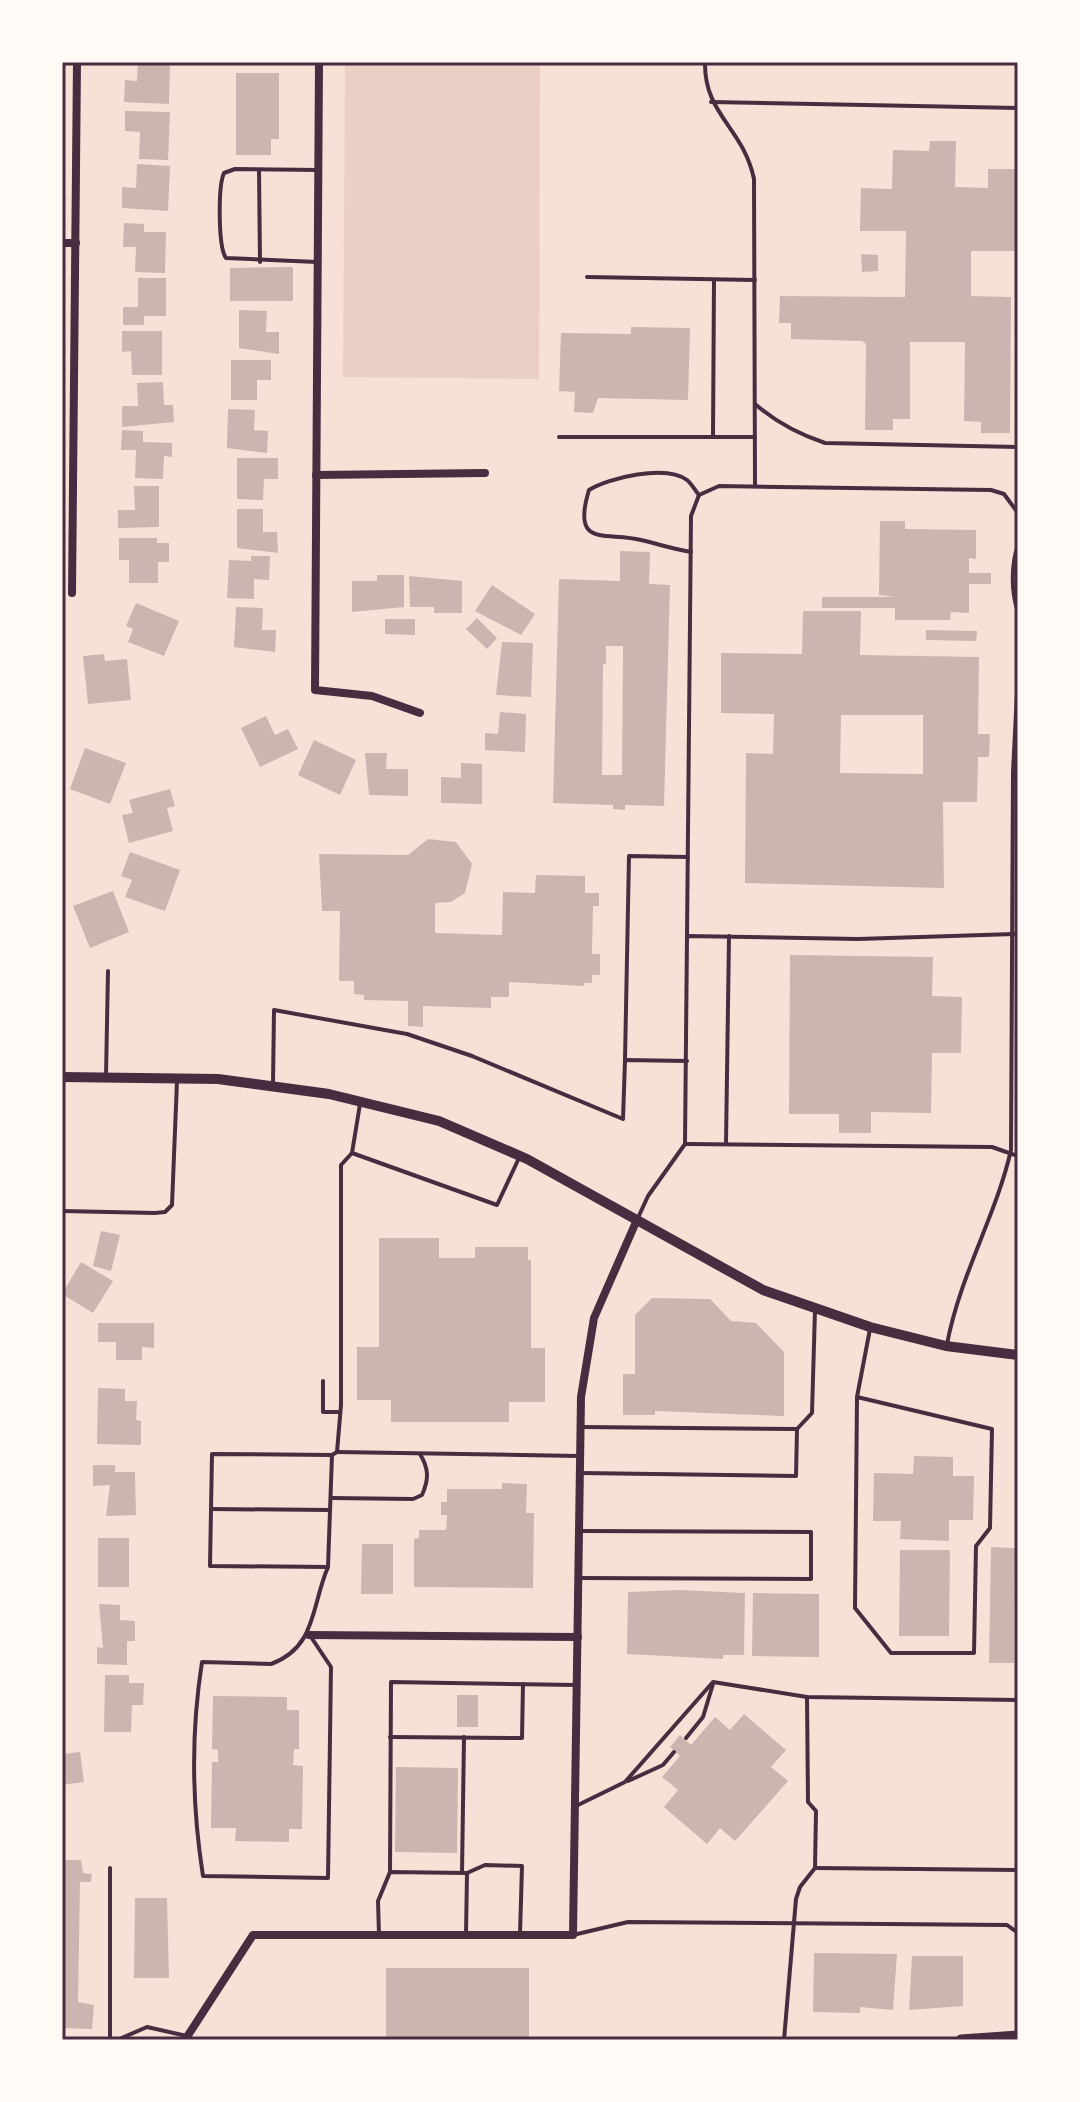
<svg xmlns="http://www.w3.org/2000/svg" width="1080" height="2102" font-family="Signika,sans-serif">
	<rect width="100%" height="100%" fill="#f7e1d7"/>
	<polygon fill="#ebcfc5" points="345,62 540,62 539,379 343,377"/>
	<g fill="#ccb4b1" fill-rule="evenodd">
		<polygon points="138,62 170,62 169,104 124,102 125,80 137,81"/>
		<polygon points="236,73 279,73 279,139 271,139 271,155 236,155"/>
		<polygon points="125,111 170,112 168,160 139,159 140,132 125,131"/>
		<polygon points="930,141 956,141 955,187 988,188 988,169 1018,169 1018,251 971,251 971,296 1011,297 1010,433 981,433 981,422 964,421 965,342 910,342 910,419 893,419 893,430 865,430 866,344 862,341 791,339 791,323 779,323 780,296 905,297 906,231 860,231 861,188 892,189 893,150 929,151"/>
		<polygon points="137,164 170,166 168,211 122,208 122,187 136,188"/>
		<polygon points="124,223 144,224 144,232 166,232 165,273 135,272 136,247 123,247"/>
		<polygon points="861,254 878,255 878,271 862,272"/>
		<polygon points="293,267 293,301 230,301 230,268"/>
		<polygon points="138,278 166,278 166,316 144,316 144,325 123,325 123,307 138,307"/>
		<polygon points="239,310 267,311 266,332 279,332 279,354 239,348"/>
		<polygon points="631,327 690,328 688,400 598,398 593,413 574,412 575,392 559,391 561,333 631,334"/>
		<polygon points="122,331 162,331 162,375 132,375 131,351 122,352"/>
		<polygon points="231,360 271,360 271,380 257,380 257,400 231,400"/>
		<polygon points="163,382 164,405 173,405 174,422 122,427 122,406 138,406 137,383"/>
		<polygon points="228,409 255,410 254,430 268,431 267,453 227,448"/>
		<polygon points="122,430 143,431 143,442 172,443 172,457 164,456 163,479 135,478 136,450 121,450"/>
		<polygon points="237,458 278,458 278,479 264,479 263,500 237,499"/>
		<polygon points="134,486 159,486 159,527 118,528 118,510 135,510"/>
		<polygon points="237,509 263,509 263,532 277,532 278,553 237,548"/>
		<polygon points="880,521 905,521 905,529 976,530 976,559 969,558 969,573 991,573 991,584 969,584 969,613 951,612 950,620 895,620 895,608 822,608 822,597 895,597 879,595"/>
		<polygon points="119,538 157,538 157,543 169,543 169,562 158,562 158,583 129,583 129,560 119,560"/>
		<path d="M620,551L650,552L649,584L670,585L664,806L625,805V810L613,809V805L553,803L559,579L620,581ZM606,646H623L622,775H602L603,664H606Z"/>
		<polygon points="251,556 270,556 269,580 254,579 254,599 227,598 229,560 251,561"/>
		<polygon points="377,575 404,575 404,607 352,612 352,581 377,581"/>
		<polygon points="409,576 462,581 462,613 434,613 434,607 410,607"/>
		<polygon points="492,585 535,614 521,635 475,611"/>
		<polygon points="136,603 179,621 164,656 128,642 133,629 126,626"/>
		<polygon points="236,607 263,608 262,630 276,630 275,652 234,647"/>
		<path d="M803,611H861L860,655L979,657L978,734H990L989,757H978L977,802H943L944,888L745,883L746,753L773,754L774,714L721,713V653L802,654ZM841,715H923V774L840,773Z"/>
		<polygon points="477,618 497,638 487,649 466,629"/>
		<polygon points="385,619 415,619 415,635 385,634"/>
		<polygon points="926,630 977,631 976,641 926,640"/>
		<polygon points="502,642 533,643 531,697 496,695"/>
		<polygon points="104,654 105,661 127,659 131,700 88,704 83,656"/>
		<polygon points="500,712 526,714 525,752 485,750 485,733 498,734"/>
		<polygon points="266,716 275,735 288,729 298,749 260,767 241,728"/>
		<polygon points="314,740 356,760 340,795 298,775"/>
		<polygon points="85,748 126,763 110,804 70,789"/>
		<polygon points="365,753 387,753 386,769 408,769 408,796 369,795"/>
		<polygon points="461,763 482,764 482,804 441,803 441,777 461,778"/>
		<polygon points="170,789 175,806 167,808 173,831 129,843 122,815 133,813 129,800"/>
		<polygon points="428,839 456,842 472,864 465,893 451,902 435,903 435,933 502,935 503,892 535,893 536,875 585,876 585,893 599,893 599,906 593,906 592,954 600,954 600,975 592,975 592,983 584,983 584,986 509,982 509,997 491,997 491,1008 423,1006 423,1027 408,1026 408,1001 364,1000 364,995 354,994 354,981 339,981 340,911 322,911 319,854 408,855"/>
		<polygon points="130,852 180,870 165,911 125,897 132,880 121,876"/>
		<polygon points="113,891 129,932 90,948 73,906"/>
		<polygon points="790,955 933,957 932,996 962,997 961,1053 932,1053 931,1113 871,1112 871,1133 839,1133 839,1114 789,1114"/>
		<polygon points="101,1231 120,1235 111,1271 93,1266"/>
		<polygon points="379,1238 439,1238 439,1258 475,1258 475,1247 528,1247 528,1260 531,1260 531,1348 545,1348 545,1402 509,1402 509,1422 391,1422 391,1400 357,1400 357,1347 379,1347"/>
		<polygon points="81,1262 113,1281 93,1313 62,1294"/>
		<polygon points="652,1298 710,1299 731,1321 756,1323 784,1352 784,1416 655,1411 655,1415 623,1415 623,1374 635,1374 635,1315"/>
		<polygon points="98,1323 154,1323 154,1348 142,1347 142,1360 116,1360 116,1342 98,1342"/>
		<polygon points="98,1388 125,1389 125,1401 137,1401 136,1420 141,1421 141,1445 97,1444"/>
		<polygon points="914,1456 953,1457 953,1476 974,1476 973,1520 949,1520 949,1541 900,1539 901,1521 873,1521 874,1473 913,1474"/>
		<polygon points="93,1465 115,1465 115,1472 135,1472 136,1515 106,1516 110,1485 93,1486"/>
		<polygon points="502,1483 527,1484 526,1513 534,1513 533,1588 414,1587 414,1539 419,1538 419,1530 446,1530 447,1515 441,1515 441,1502 447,1502 447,1489 502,1489"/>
		<rect x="98" y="1538" width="31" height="49"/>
		<polygon points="362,1544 393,1544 393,1594 361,1594"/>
		<polygon points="991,1547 1015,1548 1014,1663 989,1663"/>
		<polygon points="900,1550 950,1550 949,1636 899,1636"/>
		<polygon points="680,1590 745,1593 744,1655 723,1655 723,1659 627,1654 628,1592"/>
		<polygon points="753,1593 819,1594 819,1657 752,1656"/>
		<polygon points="99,1604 120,1605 120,1620 135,1621 135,1641 127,1641 127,1665 97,1664 97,1647 103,1648"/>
		<polygon points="105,1675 129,1675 129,1683 144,1683 143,1705 132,1705 131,1732 104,1732"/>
		<rect x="457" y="1695" width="21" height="32"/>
		<polygon points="213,1696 287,1697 287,1710 299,1710 299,1749 294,1749 293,1765 303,1766 302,1829 289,1829 289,1842 235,1841 236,1828 211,1828 212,1762 218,1762 218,1750 212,1749"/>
		<polygon points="744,1714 786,1750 771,1767 788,1781 735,1841 720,1828 707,1844 664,1807 678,1790 662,1777 680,1756 670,1747 680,1735 691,1745 715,1717 730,1730"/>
		<polygon points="80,1752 84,1782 62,1785 63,1754"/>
		<polygon points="396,1767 458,1768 457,1853 395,1852"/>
		<polygon points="62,1860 81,1860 83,1873 92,1874 91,1882 80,1882 78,2002 94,2005 92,2029 62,2028"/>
		<polygon points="135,1898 167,1898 169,1978 134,1978"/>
		<polygon points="814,1953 897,1954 893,2010 860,2007 860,2013 813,2012"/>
		<polygon points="912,1956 963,1956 963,2006 909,2010"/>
		<rect x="386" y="1968" width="143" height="72"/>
	</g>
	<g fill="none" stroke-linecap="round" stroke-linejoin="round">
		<g stroke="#4a2c40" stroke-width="4">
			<path d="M705,62C704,115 743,127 754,179L755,485"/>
			<polyline points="711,102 1018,108"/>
			<polyline points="259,170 260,262"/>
			<path d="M317,262L226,258C218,247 218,186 224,173L235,169L318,170"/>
			<polyline points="587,277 755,280"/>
			<path d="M755,404C777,423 798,434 825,443L1018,447"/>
			<polyline points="559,437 755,437"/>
			<polyline points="713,437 714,280"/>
			<path d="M1018,545C1011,565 1011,592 1018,612"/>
			<path d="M691,552C673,549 658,544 641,540C606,531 571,549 589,490C608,478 666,464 687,480C691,483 695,490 699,495"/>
			<polyline points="687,936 691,516 699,495 719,486 991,490 1004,494 1018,513"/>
			<polyline points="625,1060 629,856 688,857"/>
			<polyline points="106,1076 108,971"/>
			<polyline points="273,1084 274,1010 407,1034 472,1056 623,1119 625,1060 687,1061"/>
			<polyline points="686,1144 992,1147 1018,1156"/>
			<polyline points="726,1144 729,936"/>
			<polyline points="352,1153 497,1205 519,1158"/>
			<polyline points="62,1211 155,1213 165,1212 172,1205 177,1081"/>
			<polyline points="637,1220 648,1196 685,1144 687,936 858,939 1014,934"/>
			<path d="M947,1344C960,1275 996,1216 1011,1150L1013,772L1018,673"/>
			<polyline points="323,1381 323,1412 338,1412"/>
			<polyline points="857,1397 855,1608 891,1653 974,1653 976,1546 990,1528 992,1429 857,1397 870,1329"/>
			<polyline points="581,1427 797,1429 812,1413 815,1310"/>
			<polyline points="337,1452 578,1456"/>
			<polyline points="332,1455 212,1454 210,1566 328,1567 332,1455 337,1452 341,1405 341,1165 352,1153 360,1104"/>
			<polyline points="581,1473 796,1476 797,1429"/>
			<path d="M332,1498L413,1499L422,1495C429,1479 429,1469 420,1454"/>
			<polyline points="211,1509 330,1510"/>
			<polyline points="579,1578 811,1579 811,1532 580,1531"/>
			<path d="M311,1637L331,1667L328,1878L203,1876C192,1806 191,1732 202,1662L271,1664C317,1647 311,1606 328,1567"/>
			<polyline points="390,1737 522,1738 523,1684"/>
			<polyline points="686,1738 703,1717 713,1684"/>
			<polyline points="628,1781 663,1765 674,1752"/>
			<polyline points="576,1806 625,1782 713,1682 807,1697 1018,1700"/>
			<polyline points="815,1868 1018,1870"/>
			<polyline points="390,1872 391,1682 577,1685"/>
			<polyline points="462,1873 464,1737"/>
			<polyline points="466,1934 467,1873"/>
			<polyline points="379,1935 378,1901 390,1872 467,1873 485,1865 522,1866 520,1934"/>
			<polyline points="573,1935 628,1922 1007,1925 1018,1933"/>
			<polyline points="110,2040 110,1868"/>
			<polyline points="117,2040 147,2027 187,2036"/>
			<polyline points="784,2040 796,1899 800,1887 815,1868 816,1811 808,1802 807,1697"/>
		</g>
		<g stroke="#4a2c40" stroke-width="8">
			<polyline points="319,62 315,690 372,696 420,713"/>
			<polyline points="62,243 76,243"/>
			<polyline points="316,475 485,473"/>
			<polyline points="72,593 77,62"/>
			<polyline points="309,1635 578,1637"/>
			<polyline points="185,2040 253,1935 573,1935 581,1397 594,1318 636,1222"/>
		</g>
		<polyline stroke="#4a2c40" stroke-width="10" points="62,1077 218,1079 329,1094 439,1121 527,1159 763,1290 870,1327 946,1346 1018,1355"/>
		<polyline stroke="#4a2c40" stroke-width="11" points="961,2040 1018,2036"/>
	</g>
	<rect width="1080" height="2102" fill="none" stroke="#fffaf5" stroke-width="128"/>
	<rect x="64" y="64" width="952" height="1974" fill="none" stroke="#4a2c40" stroke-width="3"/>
</svg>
